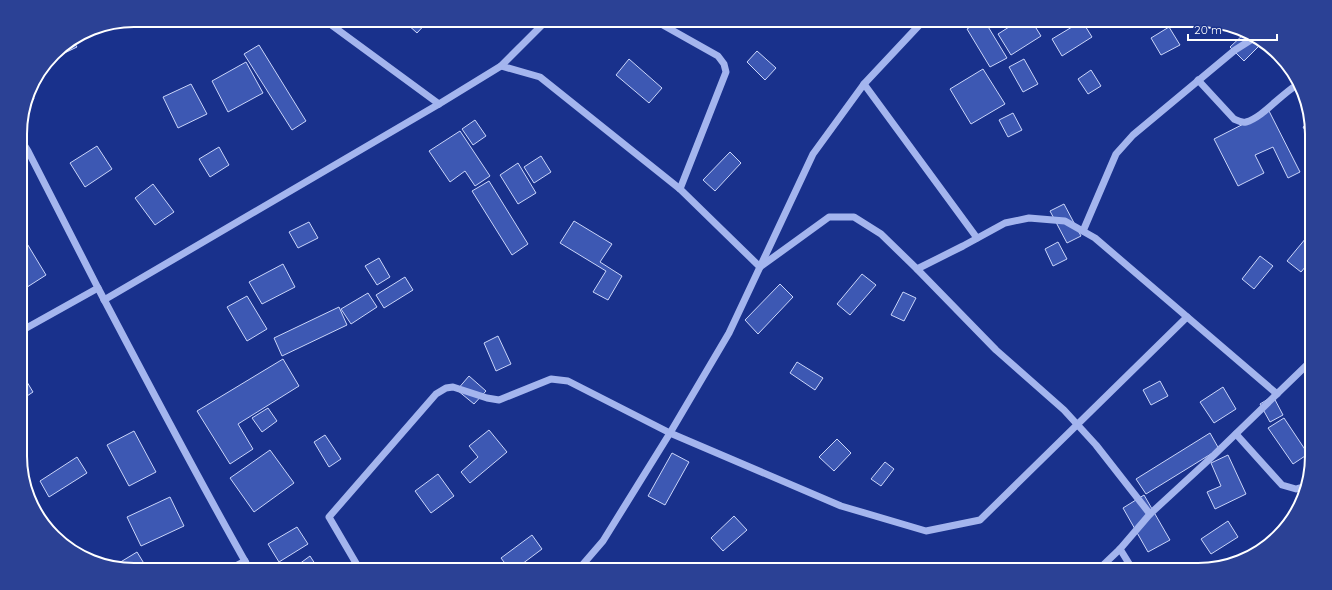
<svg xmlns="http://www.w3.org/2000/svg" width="1332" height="590" font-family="Quicksand,sans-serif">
	<rect width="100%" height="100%" fill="#19318c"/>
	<g fill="#3d58b3" stroke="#cad5fa">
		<polygon points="409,20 429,20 417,33 406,23"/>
		<polygon points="982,20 984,20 1007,58 990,67 967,29"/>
		<polygon points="1020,20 1031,20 1041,36 1011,55 998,34"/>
		<polygon points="1082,21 1092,37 1062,56 1052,39"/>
		<polygon points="1169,27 1180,45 1161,55 1151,38"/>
		<polygon points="95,28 97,30 78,41 77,37 91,29"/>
		<polygon points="1246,32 1261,44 1244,61 1230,47"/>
		<polygon points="72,40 77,47 50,60 59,48"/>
		<polygon points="259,45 306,121 292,130 244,54"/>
		<polygon points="757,51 776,68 765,80 747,62"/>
		<polygon points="629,59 662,88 649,103 616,75"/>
		<polygon points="1024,59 1038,84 1023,92 1009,67"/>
		<polygon points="246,62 263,93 228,112 212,81"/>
		<polygon points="983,69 1005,104 971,124 950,89"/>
		<polygon points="1091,70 1101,86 1088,94 1078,79"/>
		<polygon points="191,84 207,114 178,128 163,97"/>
		<polygon points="30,91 34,99 26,103"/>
		<polygon points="1269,111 1300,172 1288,178 1273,147 1255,155 1264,173 1238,186 1214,139"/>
		<polygon points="1013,113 1022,130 1008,137 999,120"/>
		<polygon points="475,120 486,136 473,145 462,129"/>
		<polygon points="1311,122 1311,140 1303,127"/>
		<polygon points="460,131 490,176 475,186 465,171 450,182 429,151"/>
		<polygon points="97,146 112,169 85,187 70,163"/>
		<polygon points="219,147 229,165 210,177 199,159"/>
		<polygon points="730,152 741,163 715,191 703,180"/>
		<polygon points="541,156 551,172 534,183 524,167"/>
		<polygon points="518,163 536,193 518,204 500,175"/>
		<polygon points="489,181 528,244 512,255 472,191"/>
		<polygon points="153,184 174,212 155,225 135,198"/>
		<polygon points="1064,204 1081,236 1067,243 1050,211"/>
		<polygon points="574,221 612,244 600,262 622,276 608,300 593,292 606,271 560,243"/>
		<polygon points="309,222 318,238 298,248 289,232"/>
		<polygon points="20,232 46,275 21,291"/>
		<polygon points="1311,232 1311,260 1301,272 1287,261"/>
		<polygon points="1058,242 1067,259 1053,266 1045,249"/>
		<polygon points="1260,256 1273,266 1254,289 1242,279"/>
		<polygon points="379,258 390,277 377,285 365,266"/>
		<polygon points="283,264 295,287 262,304 249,282"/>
		<polygon points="862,274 876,285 850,315 837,304"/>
		<polygon points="405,277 413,290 384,308 376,295"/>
		<polygon points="780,284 793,297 758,334 745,320"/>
		<polygon points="903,292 916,298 904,321 891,315"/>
		<polygon points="368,293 377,307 351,324 341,309"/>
		<polygon points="247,296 267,329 247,341 227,307"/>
		<polygon points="339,307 347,325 282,356 274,338"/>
		<polygon points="498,336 511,364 496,371 484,343"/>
		<polygon points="283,359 299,386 238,424 253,449 230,464 197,411"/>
		<polygon points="797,362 823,378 815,390 790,373"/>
		<polygon points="21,372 33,392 21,400"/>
		<polygon points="469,376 486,391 474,404 457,390"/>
		<polygon points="1160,381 1168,396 1151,405 1143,390"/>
		<polygon points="1223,387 1236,409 1214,423 1200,402"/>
		<polygon points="1273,396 1283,415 1270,422 1260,404"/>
		<polygon points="268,408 277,421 262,432 252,418"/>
		<polygon points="1284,418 1308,454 1293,464 1268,428"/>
		<polygon points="489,430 507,452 470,483 461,472 478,457 469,446"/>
		<polygon points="134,431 156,472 129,486 107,445"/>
		<polygon points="1210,433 1219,449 1146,494 1136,479"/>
		<polygon points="325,435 341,459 329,467 314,442"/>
		<polygon points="837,439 851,453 834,471 819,457"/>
		<polygon points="270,450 294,483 254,512 230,478"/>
		<polygon points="672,453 689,462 665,505 648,496"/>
		<polygon points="1228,455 1246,494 1215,509 1207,492 1221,486 1211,463"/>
		<polygon points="77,457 87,473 49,497 40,481"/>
		<polygon points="885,462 894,469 881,486 871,479"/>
		<polygon points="438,474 454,496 431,513 415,491"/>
		<polygon points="1144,495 1170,540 1148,552 1123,508"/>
		<polygon points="170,497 184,526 141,546 127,517"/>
		<polygon points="734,516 747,530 723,551 711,538"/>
		<polygon points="1228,521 1238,537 1211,554 1201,539"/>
		<polygon points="297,527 308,544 279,562 268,544"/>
		<polygon points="532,535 542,549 514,570 510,570 501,558"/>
		<polygon points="137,552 148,570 134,570 114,566"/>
		<polygon points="310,556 319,570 291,570"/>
	</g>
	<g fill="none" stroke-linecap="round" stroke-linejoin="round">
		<g stroke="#a4b5ee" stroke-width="7">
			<polyline points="326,20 330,24 439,104"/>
			<polyline points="654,20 718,56 724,64 726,72 680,189"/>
			<polyline points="501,66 540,77 680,189 760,267 829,217 854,217 881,234 917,269 996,350 1064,410 1096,445 1150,514"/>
			<path d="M1198,80L1234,119C1238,121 1241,123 1246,122C1262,118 1281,94 1297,85"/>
			<polyline points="864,84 977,238"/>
			<polyline points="20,138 28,151 98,288 21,331"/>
			<polyline points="1083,231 1116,154 1133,135 1235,50 1254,38"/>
			<polyline points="917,269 963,246 1005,223 1029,218 1065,221 1095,238 1277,394"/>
			<path d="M98,288C148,383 197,477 250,570"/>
			<polyline points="104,300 439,104 501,66 547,20"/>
			<polyline points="1236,434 1282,485 1296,489 1306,486"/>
			<polyline points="1120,549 1133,570"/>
			<polyline points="228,570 245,561"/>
			<polyline points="360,570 329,517 436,394 446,388 453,387 487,398 499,400 551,379 568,381 670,433 841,506 926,531 980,520 1187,317"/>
			<polyline points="578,570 603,541 670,433 729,333 813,154 864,84 924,20"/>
			<polyline points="1098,570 1120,549 1150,514 1214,455 1312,360"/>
		</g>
	</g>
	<path d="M0 0H1332V590H0ZM134 27H1198A107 107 0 0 1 1305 134V456A107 107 0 0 1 1198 563H134A107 107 0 0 1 27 456V134A107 107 0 0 1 134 27Z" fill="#2b4195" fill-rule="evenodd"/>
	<path fill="none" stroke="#fff" stroke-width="2" d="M134 27H1198A107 107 0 0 1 1305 134V456A107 107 0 0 1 1198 563H134A107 107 0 0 1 27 456V134A107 107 0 0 1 134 27Z"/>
	<path d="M1188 34v6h89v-6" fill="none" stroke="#ffffff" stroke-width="2"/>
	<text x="1194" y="34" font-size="12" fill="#ffffff" stroke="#19318c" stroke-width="3" paint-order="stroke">20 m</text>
</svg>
